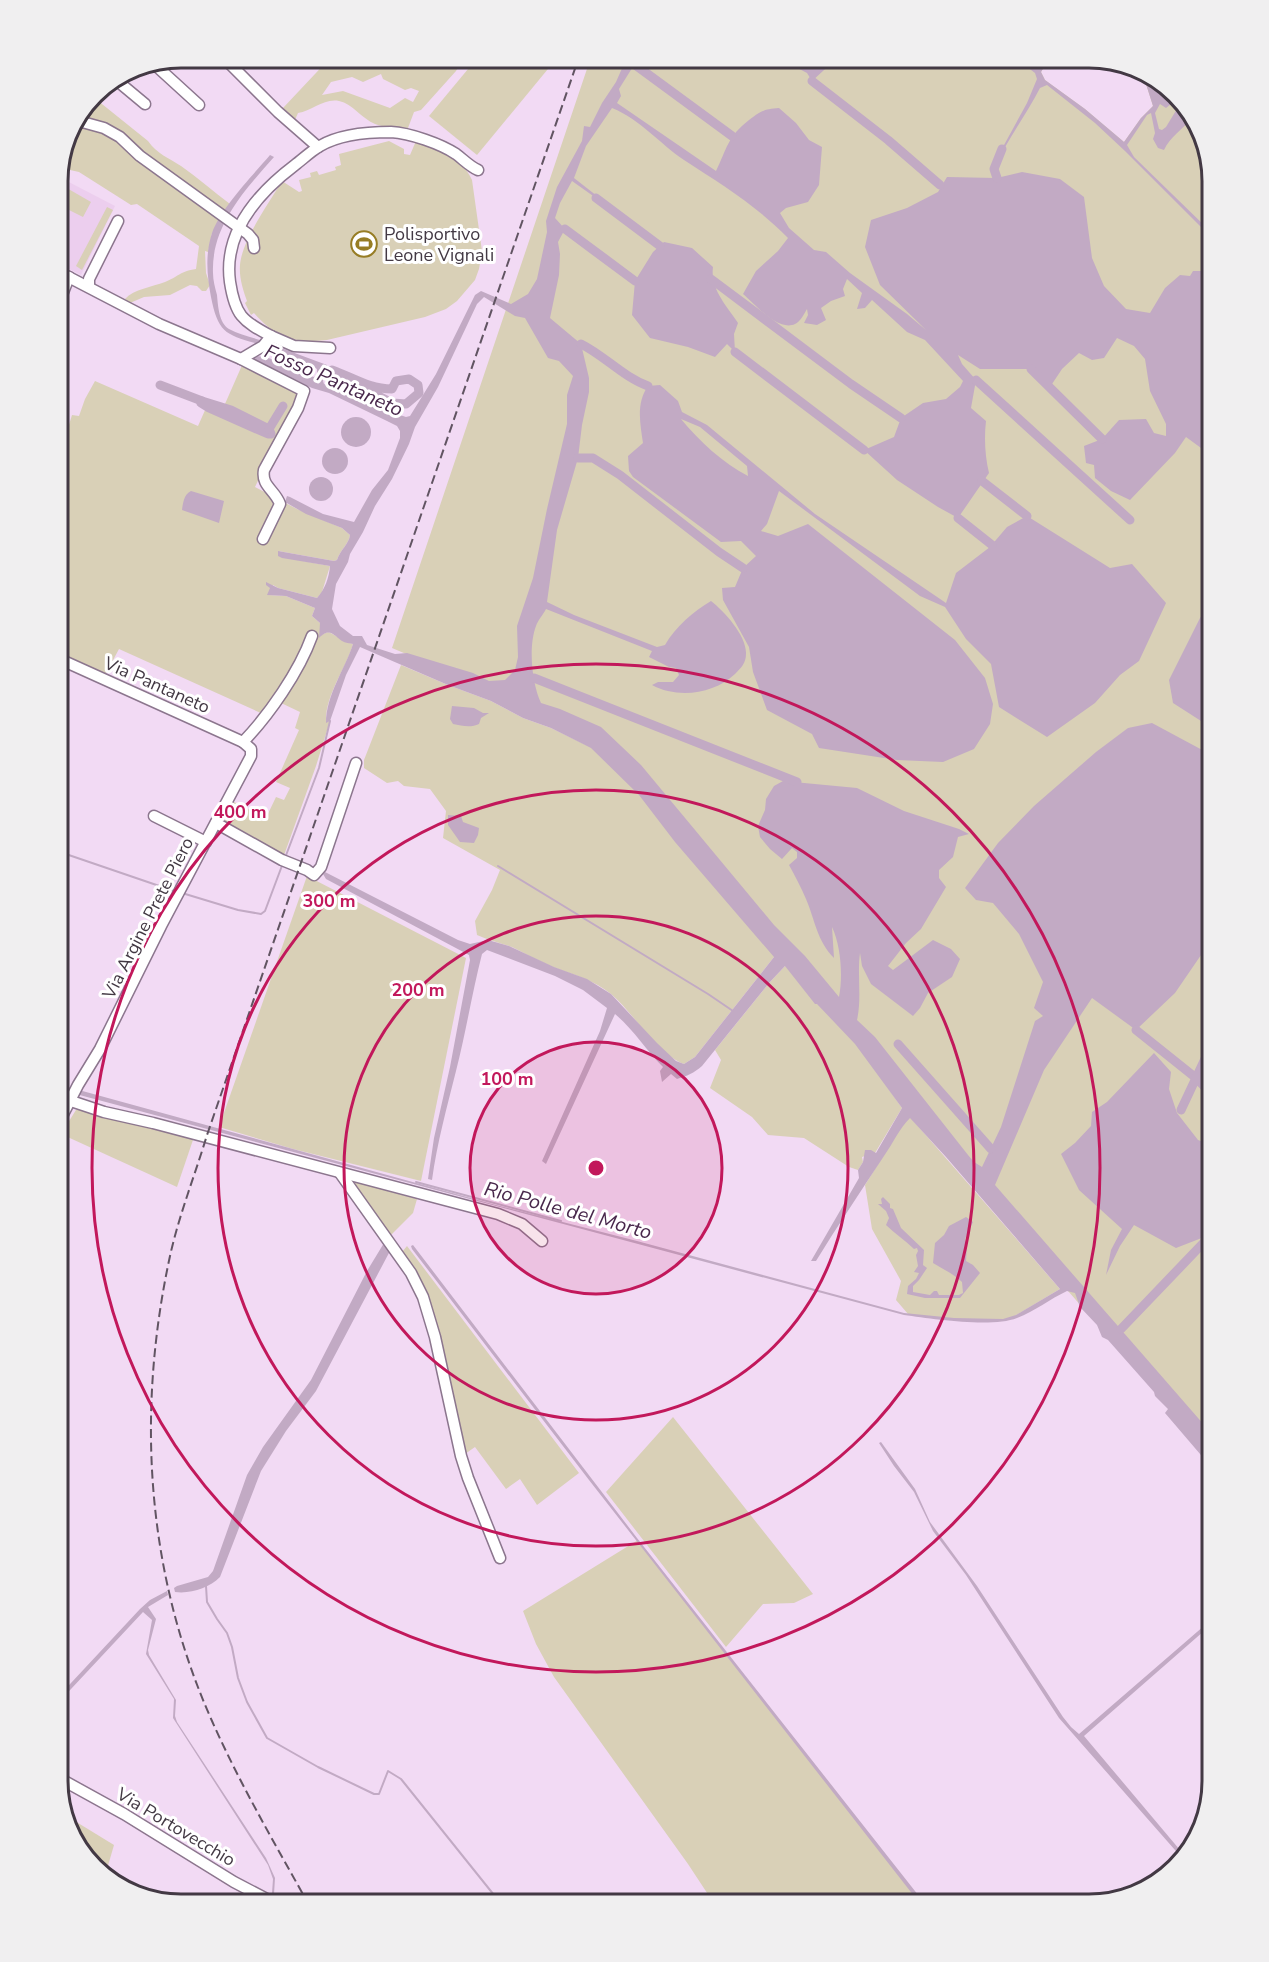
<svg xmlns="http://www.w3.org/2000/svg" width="1269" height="1962" font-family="'Nunito Sans',sans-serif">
	<rect width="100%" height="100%" fill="#f2daf4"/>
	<polygon fill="#ecceee" points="63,179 115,206 81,275 57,263 57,190"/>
	<g fill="#d9d0b7" fill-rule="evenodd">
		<path d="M331,57H464L456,71L421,110L414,112L408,128C397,127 385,128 375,124C361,118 353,104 339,101C324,98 312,111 298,113L295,120L283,108ZM381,74L383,79L405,90L411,88L419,91L413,102L405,98L390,108L343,91L322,95L331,82L352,77L363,82Z"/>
		<polygon points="478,57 557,58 477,155 429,116"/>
		<path d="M591,57H1050L1041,72L1045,80L1085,109L1124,142L1141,118L1153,106L1146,84L1137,71L1157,78L1199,126L1212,181V1456L877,1072L902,1108L875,1153L862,1157L863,1162L858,1170L849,1167L804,1138L768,1135L752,1117L710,1088L721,1060L715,1050L769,983L785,966L774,957L695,1057L684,1064C655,1053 635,1014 611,994C594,980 574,975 553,967C539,961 526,954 512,947C500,943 488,940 477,935L475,921L492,890L500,870L443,838L446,811L430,789L404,786L398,781L387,783L364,768V760L401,665L448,685L491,701L523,718L551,728L586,745L567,722L392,648Z"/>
		<path d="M92,96L148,141C157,154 169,158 181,166C198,178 214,192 230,204L212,233L208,252L205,251L206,273L210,285L206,291H202L197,286L190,285L170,295L144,297L130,303L125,299C134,289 152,287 165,282C178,277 180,271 196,269L199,246L137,204L131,205L79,172L70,170L57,174L67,133Z"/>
		<path d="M389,141L404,149V154L410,155L416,141C437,150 462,157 472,180L482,251L479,269L475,280L457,301L446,309L425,317L327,340C295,344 276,338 254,313L251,315L245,303L247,301C243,290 239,278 240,265C242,240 269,203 282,181L299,192L302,191L299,180L311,177L310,173L317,171L319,175L336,170L335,167L341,165L339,154Z"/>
		<polygon points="65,187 91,202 83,217 57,204"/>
		<polygon points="107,207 113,210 82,270 76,266"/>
		<path d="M243,363L301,392L255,487L297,509L342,528L350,535C349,544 340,550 337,560L334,561L278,551L303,561L330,566L322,592L317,598L278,588L273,585L268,595L286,596L315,608L312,616L320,623L321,635L328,632C338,636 343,642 353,644C346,669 325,695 326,722L330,721L316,766L283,858L220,823L232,801L266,818L276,797L284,800L290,788L276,782L299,730L295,728L300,712L279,702L263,714L119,649L104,677L57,655V527H59L65,514L57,511V425L68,428L72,415L79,416L85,399L95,381L198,426L206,408L221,413Z"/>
		<polygon points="307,876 466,958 421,1181 293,1149 219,1127"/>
		<polygon points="88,1109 194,1137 177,1187 61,1134 76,1110"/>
		<polygon points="910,1117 1060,1289 1008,1320 964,1321 908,1314 896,1300 901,1281 872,1229 865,1185 903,1124"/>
		<polygon points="348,1180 417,1199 413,1213 390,1236"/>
		<polygon points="407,1246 579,1473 537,1505 520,1479 506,1489 475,1447 465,1454 447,1371 402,1252"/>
		<polygon points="673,1417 813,1594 794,1603 763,1604 726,1647 606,1492"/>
		<polygon points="638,1540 923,1905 715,1905 688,1864 554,1677 536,1644 523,1611"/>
		<polygon points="65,1815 114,1845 105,1876 70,1836"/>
	</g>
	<g fill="#c2aac4" fill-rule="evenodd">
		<path d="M627,57H639L619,89L621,96L617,103L716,171C727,149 727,137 749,120C761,111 764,109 779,108L796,123L809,140L822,147L819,185L808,202L786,208L780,213L789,228L814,250L826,252L850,273L907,314L926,330L880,285L865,247L871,220L907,208L938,192L947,177L996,178L992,167L1027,103L1037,79L1035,73L1014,57H1050L1041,72L1045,80L1085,109L1124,142L1141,118L1153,106L1146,84L1137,71L1157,78L1176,100L1166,108L1160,104L1155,113L1159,129L1162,130L1166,127L1180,104L1192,118C1183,129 1170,137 1164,150L1158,148L1153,139L1155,133L1151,113L1147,115L1127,145L1134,157L1209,230H1212V240L1211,237L1125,151L1095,123L1047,85L1040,88C1026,115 1008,139 995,166L1001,177L1022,172L1060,179L1084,197L1092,258L1104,286L1126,309L1150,313L1165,288L1180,275L1190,276L1193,271H1205L1206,262L1212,251V456L1186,437L1175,453L1130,500L1111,491L1095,478L1094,465L1086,463L1084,446L1102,439L1119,420L1146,419L1154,433L1166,436V424L1150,391L1145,359L1134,346L1117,338L1104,358L1092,360L1079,353L1062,369L1052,384L1031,369H980L958,355L962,364L976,380L971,408L986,421C984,438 985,456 989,473L958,518L938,507L897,480L864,450L894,437L901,418L923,403L946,399L960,387L963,381L925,340L907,332L872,300L865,308L857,309L862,293L847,279L843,289L845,296L831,301L821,308L826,320L817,325L804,323L808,315L807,309C804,314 800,322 795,324C778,332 755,304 743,294L756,271L778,251L788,238C757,206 721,184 684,160C659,143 641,120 612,108L586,146L574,178L597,196L596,198L572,181L560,203L555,218L565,229L558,242L560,254L559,275L550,318L581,344L589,378V392L582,425L578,458L557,530L547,602L574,615L657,647L665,645C676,626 693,612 711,601C724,611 747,636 746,654C746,663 741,668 735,674C714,694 678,699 652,685L658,682H673L679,675L676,668L669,667L649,657L652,651L546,609C543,615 538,620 536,626C528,647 532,684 541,703L560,709L601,727L641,765L774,925L805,956L839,997C843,976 841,946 832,927L834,958C817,941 815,920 806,899C801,887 795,876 789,865L797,858V852L792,848L782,859L770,849L760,837L758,826L765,810L766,799L774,786L783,781L857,788L904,811L959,829L969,834L958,837L953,857L939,870V878L946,887L921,929L906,943L888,966L893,970L933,940L951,949L960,959L952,977L928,993L920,1008L913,1016L871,984L862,966L860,953C857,975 862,998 857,1020L875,1037L968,1155L974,1162L982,1167L1001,1127L1035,1021L1043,1016L1034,1008L1043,982L1019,934L993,903L976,900L965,888L998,843L1034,806L1096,752L1128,728L1152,723L1206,752L1212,745V939L1175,993L1136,1030L1092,998L1044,1070L995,1185L1212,1434V1468L1165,1413L1168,1409L1155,1396L1154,1392L1108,1340L1102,1337L1097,1325L1080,1307L1075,1293L1067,1291C1050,1299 1035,1311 1017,1318C992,1328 933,1319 904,1315L57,1089V1084L496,1205L637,1241L904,1313L954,1318L1003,1319L1016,1315L1060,1289L946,1157L910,1118C899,1129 893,1143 884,1156C861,1191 838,1225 816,1261H811L859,1178L858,1170L863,1162L865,1150H871L876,1153L902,1108L855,1044L817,1004H815L785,966L769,983L702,1066C694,1073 687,1076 677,1079L671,1074L662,1082L660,1071L663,1067C646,1050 633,1029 615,1014L546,1164L542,1161L600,1031L607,1008L583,990L555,976L487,950L482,954C472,993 466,1032 456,1071C447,1107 437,1143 432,1180L428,1179L434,1138L450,1067L470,960L469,955L326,879L323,874L325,872L458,940L470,944L488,940L509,946L554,967L587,979L611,994L657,1043L676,1061L684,1064L695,1057L774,957L675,842L639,795L591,748L551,728L523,718L491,701L448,685L360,647L346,675L330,721L326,723C326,695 345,669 353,644C350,643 345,643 342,641C333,635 330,627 319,638L320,623L312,616L315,608L286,596L267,595L270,588L266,585V582L278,588L317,598C325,589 329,578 330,566L282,558L278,556V551L334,561L337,560C340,550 349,544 350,535L342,528L306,514L285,502L287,496L290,497L323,514L354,522L372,490L388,470L400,438V431L397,426L387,421L329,393L312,388L256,361L254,359L255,356C275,356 295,371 314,377L317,375V369C303,359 285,357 271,348L273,345L327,365L323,381L324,384L379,408L406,417L410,416L436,374L475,295L481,291L511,304L528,294L537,279L547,232L546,221L557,187L582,141L584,126L590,127L602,103L616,82ZM484,297L515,316L525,318L548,358L559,361L573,376L567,395V424L547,509L533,578L517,626L518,657L515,670L505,680L489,681L473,673L407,653L395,654L367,645L362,636H353L340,626L332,609L336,584L348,562L350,554L363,532L375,506L392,479L409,444L415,427L438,387L477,304Z"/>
		<polygon points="784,57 835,57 835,60 812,81 807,73 792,65"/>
		<path d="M270,155L274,157C245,190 211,226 213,273C213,280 215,288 217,295C218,306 219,323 229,329C238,334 250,337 260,340L259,344C225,335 218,332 211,297C207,276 205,254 212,233C221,208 253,175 270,155Z"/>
		<path d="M664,242L692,248L713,267C710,289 726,305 738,323L734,334L735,352L727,344L715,357L688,347L650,338L632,315L635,281L653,252Z"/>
		<path d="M660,385L678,401L682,412L707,425L815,514L946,603L956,573L990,547L1007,527L1027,516L1110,568L1132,564L1166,603L1139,661L1120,675L1095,703L1047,737L999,707L991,664L966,639L945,607L920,596L779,491L767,524L761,531L778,536L808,524L955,640L985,678L993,704L990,724L974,749L943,762L897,760L819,748L812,734L767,710L753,672L749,647L723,600L722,588L735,587L743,568L756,556L741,541L721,542L633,477L629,471L628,456L643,443C640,423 636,403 648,386ZM681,419L700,427L747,466L748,476C723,463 699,441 681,419Z"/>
		<circle cx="356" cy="432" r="15"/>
		<circle cx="335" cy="461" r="13"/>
		<circle cx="321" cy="489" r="12"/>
		<path d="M191,491L224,501L219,523L182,510C183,503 184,494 191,491Z"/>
		<polygon points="1212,602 1212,728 1173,703 1169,680 1200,618"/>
		<path d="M452,706L474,708L483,713H489L481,718L479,724C471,728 462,726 453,724L450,719Z"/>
		<polygon points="448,815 461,816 463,822 479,828 478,835 474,843 460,842 448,825"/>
		<polygon points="1154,1053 1171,1072 1169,1089 1177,1113 1198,1140 1212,1145 1212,1234 1176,1248 1134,1225 1120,1246 1106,1275 1111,1250 1122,1229 1079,1190 1061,1154 1075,1143 1091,1126 1092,1112 1107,1102"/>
		<path d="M883,1197L890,1204V1208L893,1209L901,1228L924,1250L923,1265L927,1268L919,1280L913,1286V1292L930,1295L934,1291H937L939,1295H959L963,1293L962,1282C955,1275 943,1269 933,1263L935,1243L944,1235L949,1226L966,1217L973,1222L965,1239L967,1246L966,1261L973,1265L980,1273L960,1298H925L907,1294L908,1286L916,1279L919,1273L914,1272L918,1266L916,1255L918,1251L917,1248L914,1249C905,1240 895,1234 886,1225L889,1218L886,1211L878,1204H882L881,1199Z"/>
		<path d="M384,1243L390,1251L316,1391L286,1431L261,1471L220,1577C209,1588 191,1594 175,1592L174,1588L177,1586L208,1577L213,1571L247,1475L263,1447L311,1380L367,1271Z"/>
		<polygon points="413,1245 637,1538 926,1905 921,1905 589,1480 412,1249 411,1246"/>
		<polygon points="881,1442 915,1489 930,1522 977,1586 1063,1717 1071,1727 1079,1734 1212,1619 1212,1624 1084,1736 1185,1856 1182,1858 1059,1718 966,1575 933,1531 914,1492 894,1466 879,1443"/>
		<polygon points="167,1591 168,1595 148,1607 156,1619 148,1650 149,1655 176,1700 175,1716 177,1722 266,1858 275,1878 274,1894 272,1893 273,1879 268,1865 173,1718 174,1699 146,1654 152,1620 143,1612 57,1704 57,1698 140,1609 150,1600"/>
	</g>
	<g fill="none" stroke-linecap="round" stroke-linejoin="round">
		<g stroke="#c2aac4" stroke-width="2">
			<polyline points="57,851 177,892"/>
			<polyline points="285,858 319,768 330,721"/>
			<polyline points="498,866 708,994 733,1011"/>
			<polyline points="182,893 238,910 261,914 265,911 283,863"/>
			<polyline points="416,1182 561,1221"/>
			<polyline points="206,1586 207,1602 217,1619 227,1633 232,1647 238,1678 247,1702 267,1738 318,1767 374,1794 379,1794 388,1771 401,1779 502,1905"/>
		</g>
		<g stroke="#c2aac4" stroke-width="9">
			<polyline points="634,64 732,136"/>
			<polyline points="812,81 888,140 940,185"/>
			<polyline points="997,178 994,169 1002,149"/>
			<polyline points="596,198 660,246"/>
			<polyline points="565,229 635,281"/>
			<polyline points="711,279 851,384 901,418"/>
			<path d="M581,344C605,356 623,377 648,386"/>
			<polyline points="735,352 864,450"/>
			<polyline points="1031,369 1102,439"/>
			<path d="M332,370C352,377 369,389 392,389L396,381L409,379L418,385L419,393L406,404L392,403L334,373Z"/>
			<polyline points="976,380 1130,520"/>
			<polyline points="160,385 202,401"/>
			<polygon points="202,401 231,410 269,429 271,434 268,434 209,408 201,403"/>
			<polyline points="269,429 283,406"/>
			<polyline points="578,458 593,458 620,475 719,552 743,568"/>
			<polyline points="982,481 1027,516"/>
			<polyline points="958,518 992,545"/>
			<polyline points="534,678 797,782"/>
			<polyline points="1136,1030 1196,1078 1212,1094"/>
			<polyline points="898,1044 991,1149"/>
			<polyline points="1181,1110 1212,1044"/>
			<polyline points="1121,1329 1210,1236"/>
		</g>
		<g stroke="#8c768e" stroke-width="13">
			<g id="minor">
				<polyline points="223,57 278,112 318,147"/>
				<polyline points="153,63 199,105"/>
				<polyline points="115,79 145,104"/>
				<polyline points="75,120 104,128 120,137 140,156 248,234 253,240 254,248"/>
				<path d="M57,271L159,324L241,359L304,391L298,408L264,470C261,486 275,490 280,504L263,539"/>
				<polyline points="89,287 89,279 118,221"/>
				<polyline points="57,308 69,277"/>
				<polyline points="271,336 294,346 330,348"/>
				<path d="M241,359L263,346L271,336C242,321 235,315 230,282C223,232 258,193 295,165C303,159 311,151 320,146C340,134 369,132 391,132C410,133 441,144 456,154C463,159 469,166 478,170"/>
				<polyline points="57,658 243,742"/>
				<polyline points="154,816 206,842"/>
				<polyline points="216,823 282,860 307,870 314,875 321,867 356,763"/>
				<polyline points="71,1101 104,1112 153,1123 498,1214 522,1224 542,1241"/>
				<path d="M57,1126L78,1085L100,1049L161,926L251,756V749L243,742C269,715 299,672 312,636"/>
				<polyline points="340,1173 411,1273 423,1297 435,1337 461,1456 468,1478 500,1558"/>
				<polyline points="57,1777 124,1814 234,1882 278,1905"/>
				<polyline points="302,1905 308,1903 314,1905"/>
			</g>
		</g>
		<use href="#minor" stroke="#fff" stroke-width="10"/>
		<path stroke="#615462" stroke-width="2" stroke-dasharray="9 4.5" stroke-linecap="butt" d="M309,1905C275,1844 240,1784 212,1721C146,1573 136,1413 170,1256C179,1215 195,1175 207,1135L579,57"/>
	</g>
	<circle cx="596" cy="1168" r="126" fill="#c2185b" fill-opacity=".12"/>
	<g fill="none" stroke="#c2185b" stroke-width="3">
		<circle cx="596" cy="1168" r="126"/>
		<circle cx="596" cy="1168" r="252"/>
		<circle cx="596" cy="1168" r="378"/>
		<circle cx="596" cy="1168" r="504"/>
	</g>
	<defs>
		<g id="stadium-ring" transform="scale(1.35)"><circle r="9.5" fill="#fff" stroke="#977d25" stroke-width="1.5"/><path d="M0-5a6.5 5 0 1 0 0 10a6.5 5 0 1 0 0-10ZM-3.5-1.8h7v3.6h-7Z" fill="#977d25"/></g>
	</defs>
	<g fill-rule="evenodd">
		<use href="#stadium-ring" x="364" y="244"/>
	</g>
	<g text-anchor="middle" stroke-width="6" stroke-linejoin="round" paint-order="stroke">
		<g font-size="18" fill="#433944" stroke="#fff" text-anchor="start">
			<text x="384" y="240">Polisportivo<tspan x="384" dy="21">Leone Vignali</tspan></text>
		</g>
		<g font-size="18" fill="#433944" stroke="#fff">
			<text transform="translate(157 685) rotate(24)" y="6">Via Pantaneto</text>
			<text transform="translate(148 918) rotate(-63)" y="6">Via Argine Prete Piero</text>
			<text transform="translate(176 1827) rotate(31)" y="6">Via Portovecchio</text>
		</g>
		<g font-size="20" font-style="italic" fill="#49284c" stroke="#fff">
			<text transform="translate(334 380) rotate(24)" y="7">Fosso Pantaneto</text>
			<text transform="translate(568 1210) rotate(15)" y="7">Rio Polle del Morto</text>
		</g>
	</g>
	<path d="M0 0H1269V1962H0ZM181 68H1089A113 113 0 0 1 1202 181V1781A113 113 0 0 1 1089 1894H181A113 113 0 0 1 68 1781V181A113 113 0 0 1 181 68Z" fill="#f0eff0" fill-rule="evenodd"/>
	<path fill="none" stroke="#433944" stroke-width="3" d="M181 68H1089A113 113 0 0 1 1202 181V1781A113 113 0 0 1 1089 1894H181A113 113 0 0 1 68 1781V181A113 113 0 0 1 181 68Z"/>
	<circle cx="596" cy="1168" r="9" fill="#c2185b" stroke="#fff" stroke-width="3"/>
	<g font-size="18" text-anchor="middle" font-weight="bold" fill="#c2185b" stroke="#fff" stroke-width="6" stroke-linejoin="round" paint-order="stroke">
		<text x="240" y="818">400 m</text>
		<text x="329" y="907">300 m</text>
		<text x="418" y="996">200 m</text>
		<text x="507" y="1085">100 m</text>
	</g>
</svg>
